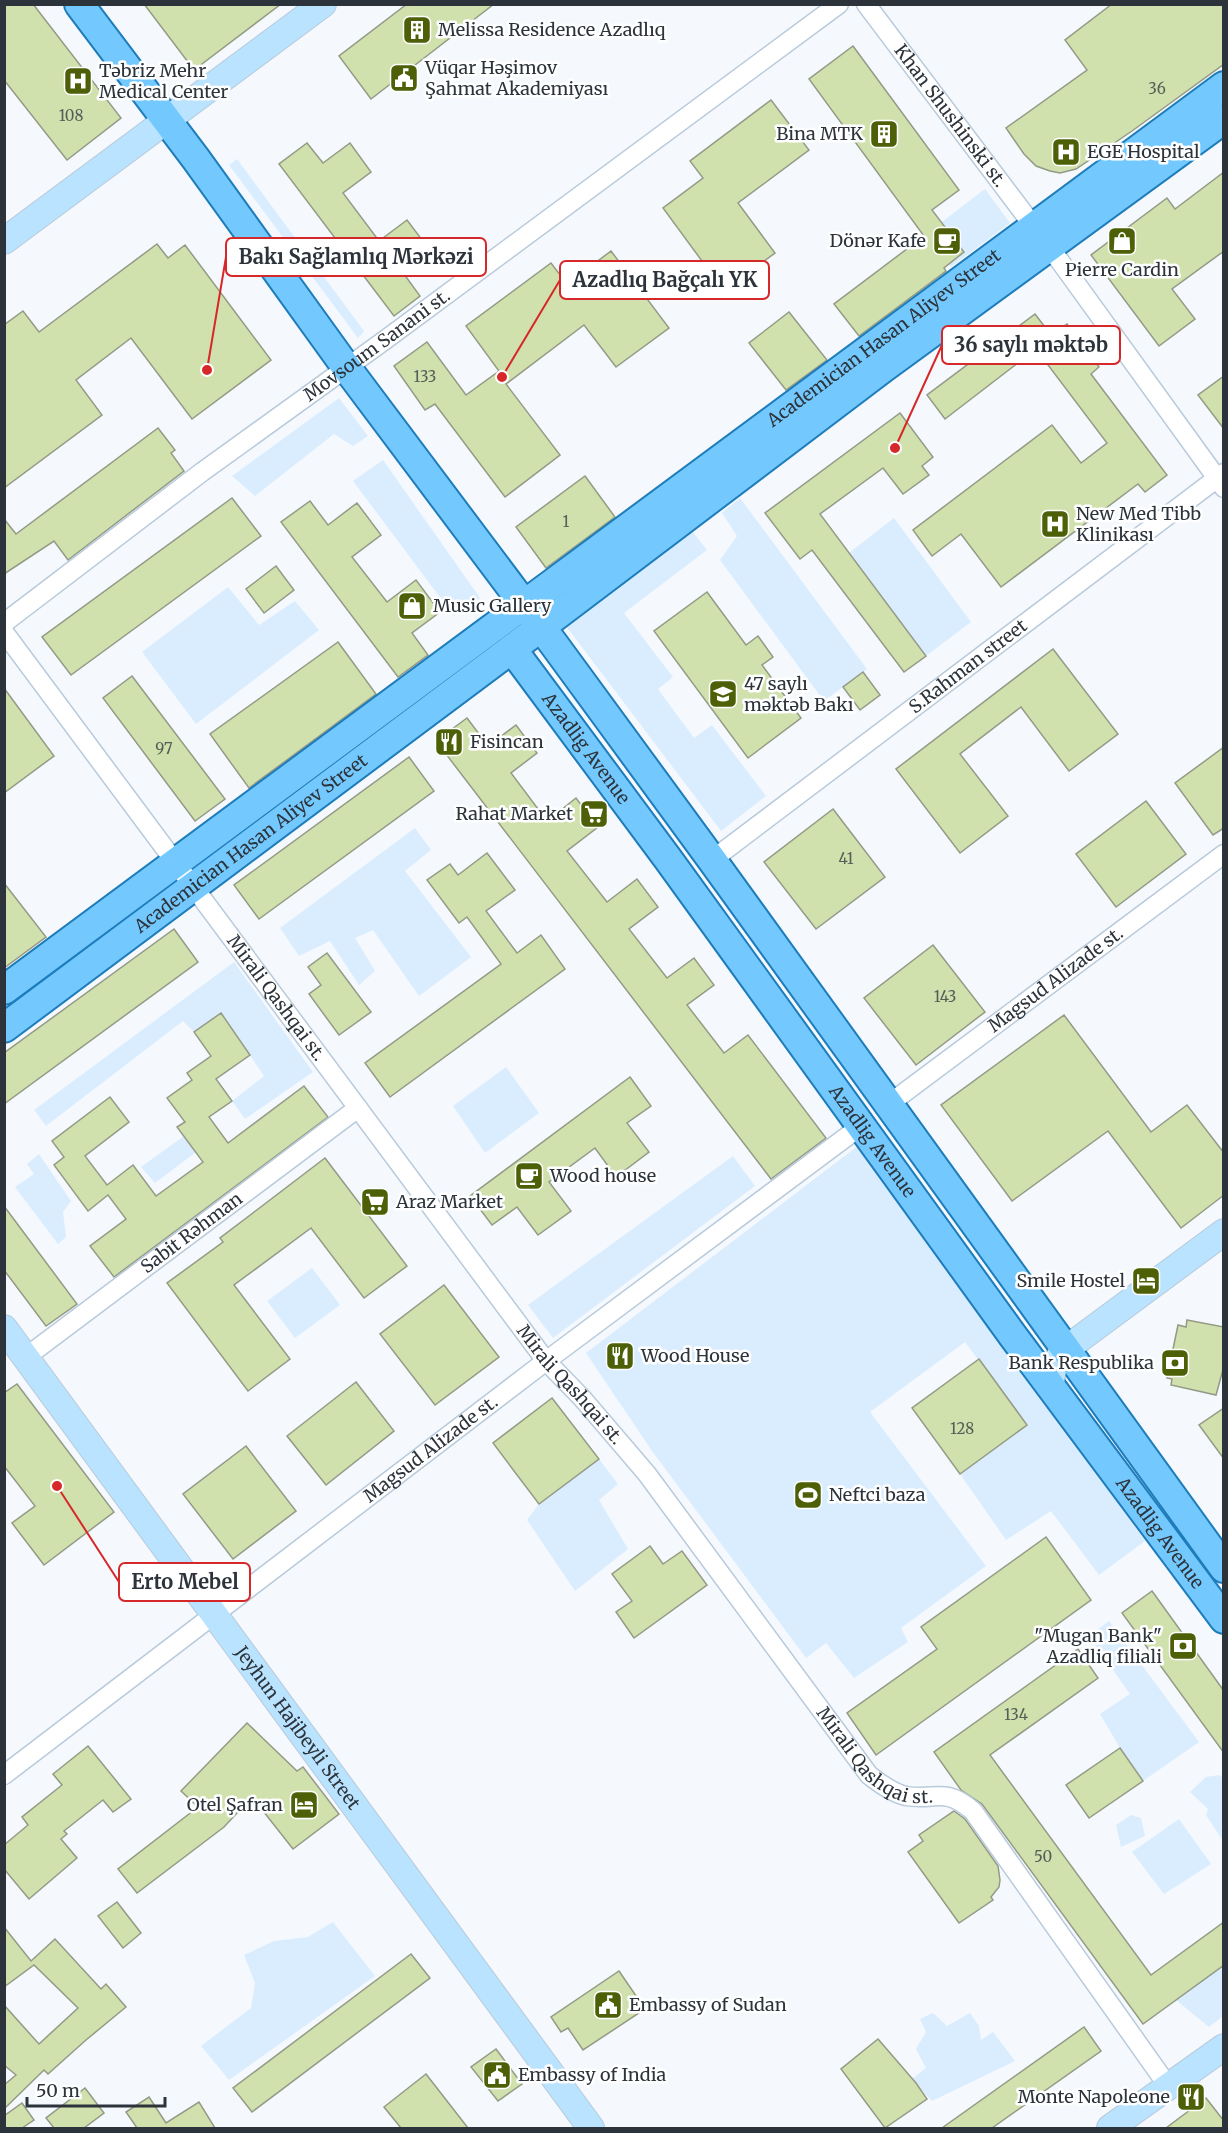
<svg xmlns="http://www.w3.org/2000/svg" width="1228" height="2133" font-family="Merriweather,serif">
	<rect width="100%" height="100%" fill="#f5f9fd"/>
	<g fill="#d9edff">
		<polygon points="237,159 364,331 358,338 229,165"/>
		<polygon points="985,189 1010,223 951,267 926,234"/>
		<polygon points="339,398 368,436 353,446 334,434 255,496 232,476"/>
		<polygon points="383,460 480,598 454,616 353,481"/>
		<polygon points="740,498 867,669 824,701 720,560 737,536 722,513"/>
		<polygon points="894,518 971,622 926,656 849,553"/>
		<polygon points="692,531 707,550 624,613 673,677 658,689 694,738 712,725 766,796 721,831 566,626"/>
		<polygon points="228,587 259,625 295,601 319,630 196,724 142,652"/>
		<polygon points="415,828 431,850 405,871 471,957 419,996 373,930 355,938 375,971 359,985 330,941 299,956 280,928"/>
		<polygon points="234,962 313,1072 245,1119 232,1101 264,1076 221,1013 194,1032 183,1021 46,1126 34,1110"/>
		<polygon points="506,1067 539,1113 485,1153 453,1106"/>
		<polygon points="184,1136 196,1152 155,1183 141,1167"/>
		<polygon points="859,1145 1145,1541 1099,1575 1051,1511 1006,1540 960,1474 1027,1425 965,1342 870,1412 986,1566 901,1628 908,1642 854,1678 826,1643 806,1658 652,1451 586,1353"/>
		<polygon points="39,1154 71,1201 63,1212 66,1237 58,1244 15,1187 34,1174 27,1164"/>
		<polygon points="733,1156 755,1186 553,1338 528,1305"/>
		<polygon points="312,1268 340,1305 295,1338 267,1301"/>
		<polygon points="599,1459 618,1484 599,1500 628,1549 575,1591 527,1520 539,1504"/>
		<polygon points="1109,1621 1199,1742 1143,1781 1120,1748 1100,1714 1130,1694 1089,1636"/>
		<polygon points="1219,1775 1223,1778 1223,1841 1206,1815 1208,1809 1190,1792 1206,1777"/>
		<polygon points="1131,1815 1141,1818 1145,1836 1121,1847 1116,1825"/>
		<polygon points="1179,1819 1211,1864 1164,1894 1132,1852"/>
		<polygon points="333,1922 375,1976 229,2080 201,2046 251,2008 255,1983 244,1955 274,1941 308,1937"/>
		<polygon points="1223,1965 1223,2016 1209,2027 1176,2000"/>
		<polygon points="933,2013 947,2026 970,2013 979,2026 981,2040 993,2032 1015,2061 932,2101 912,2079 926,2068 916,2049 926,2032 920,2019"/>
	</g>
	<g fill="#d0e1ad" stroke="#949a86" stroke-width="1.5">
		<polygon points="4,4 33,4 121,118 67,160 4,80"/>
		<polygon points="144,4 281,4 194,70"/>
		<polygon points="407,4 494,4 371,99 339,56"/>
		<polygon points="1112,4 1224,4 1224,64 1132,131 1076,169 1060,173 1050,171 1036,166 1024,154 1006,128 1087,70 1065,40"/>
		<polygon points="853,46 959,190 932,210 964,252 944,268 946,271 859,336 834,304 924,236 809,79"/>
		<polygon points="771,100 809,150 738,203 775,253 724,291 663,208 703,178 690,161"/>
		<polygon points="307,143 323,163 350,143 371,172 343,193 379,241 407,220 429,249 401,270 420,296 394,316 279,164"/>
		<polygon points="1224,172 1224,251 1172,289 1195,319 1159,346 1091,255 1167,198 1175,209"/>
		<polygon points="157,244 168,258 185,245 271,360 192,419 131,338 76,380 102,415 4,488 4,325 23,311 39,332"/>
		<polygon points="611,251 669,328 616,367 584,325 506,384 560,455 505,497 435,404 425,410 394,366 427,342 466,395 499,371 466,326 551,263 567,284"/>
		<polygon points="789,312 827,360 786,390 749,343"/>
		<polygon points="1035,314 1051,335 1067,324 1099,367 1091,374 1167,475 1145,492 1138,484 1001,587 961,534 932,556 913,530 1052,425 1081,463 1107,443 1036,349 945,419 927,395"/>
		<polygon points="1224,376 1224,429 1198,395"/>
		<polygon points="900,413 933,457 922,466 929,475 903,494 883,468 820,514 926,656 904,672 812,550 800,559 765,513"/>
		<polygon points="158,428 175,450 171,453 184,471 68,560 54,541 4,574 4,519 16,534"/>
		<polygon points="585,476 615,517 546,568 516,527"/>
		<polygon points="232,498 261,536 71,675 42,637"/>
		<polygon points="310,501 328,525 357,503 381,535 352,557 387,602 416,580 440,612 412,633 428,655 398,677 281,522"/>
		<polygon points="276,566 294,590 264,613 246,589"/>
		<polygon points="707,592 746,645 758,636 773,657 762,665 801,718 748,758 654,631"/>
		<polygon points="338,642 376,694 249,788 210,734"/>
		<polygon points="1053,649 1118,734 1069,771 1021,707 960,754 1008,816 960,853 896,769"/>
		<polygon points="863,672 880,695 860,710 843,687"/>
		<polygon points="132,676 225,799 195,821 103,698"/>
		<polygon points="4,688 54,756 4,793"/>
		<polygon points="467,718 488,746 516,725 537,753 511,773 547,821 576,798 598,827 567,851 607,902 637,879 658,907 629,929 667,978 694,958 714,985 687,1005 724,1053 748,1035 826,1138 771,1179 436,741"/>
		<polygon points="1224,747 1224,828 1213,835 1175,783"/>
		<polygon points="409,757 434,791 259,919 234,885"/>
		<polygon points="1146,801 1186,854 1116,907 1076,854"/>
		<polygon points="833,809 885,877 816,929 764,862"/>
		<polygon points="487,853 515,890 486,911 517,953 541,935 565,969 390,1097 365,1063 501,964 467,917 459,923 427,880 450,864 458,875"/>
		<polygon points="4,883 46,937 4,968"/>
		<polygon points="174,929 198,962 4,1104 4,1053"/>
		<polygon points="933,945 985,1012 916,1065 864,998"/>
		<polygon points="327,953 371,1012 339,1035 309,994 321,985 308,967"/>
		<polygon points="221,1013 250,1055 216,1079 232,1101 209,1117 228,1143 304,1086 328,1117 114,1277 90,1246 126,1219 108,1195 88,1211 54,1165 64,1157 52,1141 110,1097 129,1122 85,1156 107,1185 133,1165 156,1196 203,1162 177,1127 185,1122 167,1098 192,1080 187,1073 211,1056 194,1032"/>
		<polygon points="1064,1015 1151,1132 1187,1105 1224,1153 1224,1195 1181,1228 1108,1131 1012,1201 941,1105"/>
		<polygon points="630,1077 651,1106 627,1123 649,1152 616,1177 595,1148 549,1182 571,1211 538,1235 517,1207 492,1225 470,1196"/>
		<polygon points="325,1158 407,1266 364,1298 311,1228 234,1285 290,1359 248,1391 167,1283 223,1242 220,1238"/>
		<polygon points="4,1206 77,1304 46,1326 4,1270"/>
		<polygon points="444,1285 499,1357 435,1405 380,1334"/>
		<polygon points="1187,1320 1224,1327 1224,1366 1216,1395 1171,1385 1172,1379 1167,1378 1178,1325 1186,1327"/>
		<polygon points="979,1359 1027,1425 960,1474 912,1408"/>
		<polygon points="356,1382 394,1431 326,1485 287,1436"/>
		<polygon points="17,1384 114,1512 44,1565 12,1523 35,1506 4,1466 4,1393"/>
		<polygon points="552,1398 599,1459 539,1504 493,1443"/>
		<polygon points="1224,1408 1224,1459 1199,1425"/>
		<polygon points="246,1446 296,1511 233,1559 183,1494"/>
		<polygon points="1046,1537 1091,1600 876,1755 847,1713 937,1649 921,1627"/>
		<polygon points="650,1546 663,1564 682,1551 707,1585 634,1638 616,1612 632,1601 612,1574"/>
		<polygon points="1152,1591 1224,1691 1224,1753 1122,1613"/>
		<polygon points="1078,1649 1098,1678 990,1755 1151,1975 1224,1922 1224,1965 1143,2024 982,1804 961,1790 934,1752"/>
		<polygon points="247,1723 297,1771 303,1767 339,1814 293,1849 252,1797 224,1827 137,1893 118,1869 198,1807 181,1791"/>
		<polygon points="88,1746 131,1799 113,1812 103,1800 64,1831 67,1834 61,1839 77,1858 29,1899 4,1869 4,1845 28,1825 22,1817 62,1785 53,1774"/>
		<polygon points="1120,1748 1143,1781 1089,1818 1066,1785"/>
		<polygon points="954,1811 965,1819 998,1866 1000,1880 999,1887 991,1897 993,1900 959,1923 908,1852 923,1841 919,1835"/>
		<polygon points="117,1902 141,1933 123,1948 98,1916"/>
		<polygon points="4,1927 31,1961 55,1939 101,1989 106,1984 126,2007 86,2040 48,2074 44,2070 4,2109 4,2085 16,2075 4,2065 4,2005 39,2044 78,2008 34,1965 4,1987"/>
		<polygon points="411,1954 430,1978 252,2112 233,2088"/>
		<polygon points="619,1971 645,2009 583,2050 568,2028 561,2032 551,2017"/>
		<polygon points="1084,2027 1101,2051 992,2128 942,2128"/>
		<polygon points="878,2039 916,2083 927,2099 885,2128 841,2069"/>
		<polygon points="496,2049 522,2084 498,2101 471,2067"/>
		<polygon points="426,2074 468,2128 401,2128 384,2107"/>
		<polygon points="85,2088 104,2113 84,2128 54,2128 46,2118"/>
		<polygon points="149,2097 166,2123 199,2102 215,2128 137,2128 126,2112"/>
		<polygon points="1206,2098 1224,2121 1224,2128 1166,2128"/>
		<polygon points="22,2103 34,2120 22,2128 4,2128 4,2116"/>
	</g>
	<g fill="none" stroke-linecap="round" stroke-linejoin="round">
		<g stroke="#b8cadb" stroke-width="21">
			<g id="street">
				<path id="s1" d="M866,4L1062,264L1224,488"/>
				<path id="s2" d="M4,623L202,472L385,340L839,4"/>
				<path id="s3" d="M4,632L546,1361L582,1398L647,1474L869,1775C879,1783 893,1793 906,1796C936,1801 944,1786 973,1811L1168,2086"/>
				<path id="s4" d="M712,860L1224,473"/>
				<path id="s5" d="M889,1104L1224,854"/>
				<path id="s6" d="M26,1357L358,1108"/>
				<path id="s7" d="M4,1775L546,1361L861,1126"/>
			</g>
		</g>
		<g stroke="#b8cadb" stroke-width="28">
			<g id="secondary">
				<polyline points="4,241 323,4"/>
				<path id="s8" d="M4,1328L591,2128"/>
				<path d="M1051,1385C1052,1370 1055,1359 1066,1349L1224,1232"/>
				<polyline points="1110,2128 1224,2047"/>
			</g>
		</g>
		<g stroke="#1d7cb9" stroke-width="32">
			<g id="primary">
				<polyline points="79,4 196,159 346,367 553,643 712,860 1224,1568"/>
				<path id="s9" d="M512,649L668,859L1013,1336L1224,1619"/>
				<path id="s10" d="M4,990L1224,86"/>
				<path id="s11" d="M4,1028L541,627L883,368L1224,119"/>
			</g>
		</g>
		<use href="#street" stroke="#fff" stroke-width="18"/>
		<use href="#secondary" stroke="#b9e3fe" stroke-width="26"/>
		<use href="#primary" stroke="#73c8fe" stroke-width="28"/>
	</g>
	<defs>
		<g id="building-square" transform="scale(1.5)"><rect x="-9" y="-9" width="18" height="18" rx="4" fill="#4d6007" stroke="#fff"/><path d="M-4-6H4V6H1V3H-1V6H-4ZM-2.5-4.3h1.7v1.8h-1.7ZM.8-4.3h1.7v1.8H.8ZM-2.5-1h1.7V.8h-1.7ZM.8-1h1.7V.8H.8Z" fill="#fff"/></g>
		<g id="civic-square" transform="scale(1.5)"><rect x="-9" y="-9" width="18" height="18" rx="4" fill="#4d6007" stroke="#fff"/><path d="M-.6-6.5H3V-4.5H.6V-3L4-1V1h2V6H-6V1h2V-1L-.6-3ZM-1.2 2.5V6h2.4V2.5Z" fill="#fff"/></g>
		<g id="hospital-square" transform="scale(1.5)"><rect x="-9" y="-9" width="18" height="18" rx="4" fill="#4d6007" stroke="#fff"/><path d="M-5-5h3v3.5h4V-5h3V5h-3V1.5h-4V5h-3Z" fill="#fff"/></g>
		<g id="cafe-square" transform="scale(1.5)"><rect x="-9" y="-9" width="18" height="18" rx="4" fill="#4d6007" stroke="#fff"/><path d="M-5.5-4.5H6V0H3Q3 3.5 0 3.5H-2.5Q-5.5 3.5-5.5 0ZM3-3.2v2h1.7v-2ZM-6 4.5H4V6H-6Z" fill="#fff"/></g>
		<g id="shop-square" transform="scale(1.5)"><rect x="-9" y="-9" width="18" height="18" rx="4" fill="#4d6007" stroke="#fff"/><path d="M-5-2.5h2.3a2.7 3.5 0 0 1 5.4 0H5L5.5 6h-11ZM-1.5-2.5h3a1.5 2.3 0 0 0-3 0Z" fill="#fff"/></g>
		<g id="school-square" transform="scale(1.5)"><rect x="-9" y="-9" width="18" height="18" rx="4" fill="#4d6007" stroke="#fff"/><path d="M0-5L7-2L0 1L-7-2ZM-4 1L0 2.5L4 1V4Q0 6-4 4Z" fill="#fff"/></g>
		<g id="restaurant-square" transform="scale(1.5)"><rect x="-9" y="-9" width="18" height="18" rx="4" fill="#4d6007" stroke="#fff"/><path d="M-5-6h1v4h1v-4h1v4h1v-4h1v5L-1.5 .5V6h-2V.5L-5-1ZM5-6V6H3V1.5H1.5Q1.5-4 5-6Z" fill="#fff"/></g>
		<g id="supermarket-square" transform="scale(1.5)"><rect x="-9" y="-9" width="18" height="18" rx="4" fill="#4d6007" stroke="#fff"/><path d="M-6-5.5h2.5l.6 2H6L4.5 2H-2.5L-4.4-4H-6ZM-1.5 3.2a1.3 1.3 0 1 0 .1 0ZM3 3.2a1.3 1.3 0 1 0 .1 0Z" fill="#fff"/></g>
		<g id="hotel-square" transform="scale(1.5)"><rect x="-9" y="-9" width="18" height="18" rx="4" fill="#4d6007" stroke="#fff"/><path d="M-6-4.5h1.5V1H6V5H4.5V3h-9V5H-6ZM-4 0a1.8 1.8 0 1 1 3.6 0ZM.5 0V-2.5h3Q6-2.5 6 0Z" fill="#fff"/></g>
		<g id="bank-square" transform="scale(1.5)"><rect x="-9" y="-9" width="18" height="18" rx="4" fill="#4d6007" stroke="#fff"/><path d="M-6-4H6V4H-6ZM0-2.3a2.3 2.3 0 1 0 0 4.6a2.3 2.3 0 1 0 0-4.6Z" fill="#fff"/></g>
		<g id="stadium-square" transform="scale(1.5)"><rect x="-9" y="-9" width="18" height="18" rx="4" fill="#4d6007" stroke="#fff"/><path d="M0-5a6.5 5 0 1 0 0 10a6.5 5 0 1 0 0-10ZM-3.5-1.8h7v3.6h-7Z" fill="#fff"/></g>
	</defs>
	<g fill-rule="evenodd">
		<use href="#building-square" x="417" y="30"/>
		<use href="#civic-square" x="404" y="78"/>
		<use href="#hospital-square" x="78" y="81"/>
		<use href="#building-square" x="884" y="134"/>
		<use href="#hospital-square" x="1066" y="152"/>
		<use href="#cafe-square" x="947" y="241"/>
		<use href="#shop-square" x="1122" y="241"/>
		<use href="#hospital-square" x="1055" y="524"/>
		<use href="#shop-square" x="412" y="606"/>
		<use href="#school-square" x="723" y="694"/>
		<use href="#restaurant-square" x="449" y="742"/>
		<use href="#supermarket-square" x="594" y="814"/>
		<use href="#cafe-square" x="529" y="1176"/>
		<use href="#supermarket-square" x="375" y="1202"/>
		<use href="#hotel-square" x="1146" y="1281"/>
		<use href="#restaurant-square" x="620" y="1356"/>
		<use href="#bank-square" x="1175" y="1363"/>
		<use href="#stadium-square" x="808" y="1495"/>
		<use href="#bank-square" x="1183" y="1646"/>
		<use href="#hotel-square" x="304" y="1805"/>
		<use href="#civic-square" x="608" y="2005"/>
		<use href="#civic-square" x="497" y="2075"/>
		<use href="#restaurant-square" x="1191" y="2097"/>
	</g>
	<g text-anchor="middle" stroke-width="5" stroke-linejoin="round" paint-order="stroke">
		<g font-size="15" fill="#555e57">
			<text x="1157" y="94">36</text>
			<text x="71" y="121">108</text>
			<text x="425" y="382">133</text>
			<text x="566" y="527">1</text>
			<text x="164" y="754">97</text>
			<text x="846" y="864">41</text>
			<text x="945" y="1002">143</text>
			<text x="962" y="1434">128</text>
			<text x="1016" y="1720">134</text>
			<text x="1043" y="1862">50</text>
		</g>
		<g font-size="18" fill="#2c333a" stroke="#fff" text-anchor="start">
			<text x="438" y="36">Melissa Residence Azadlıq</text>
			<text x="425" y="74">Vüqar Həşimov<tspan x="425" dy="21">Şahmat Akademiyası</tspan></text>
			<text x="99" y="77">Təbriz Mehr<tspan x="99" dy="21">Medical Center</tspan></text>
			<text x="863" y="140" text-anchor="end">Bina MTK</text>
			<text x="1087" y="158">EGE Hospital</text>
			<text x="926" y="247" text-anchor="end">Dönər Kafe</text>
			<text x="1122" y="276" text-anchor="middle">Pierre Cardin</text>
			<text x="1076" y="520">New Med Tibb<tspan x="1076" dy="21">Klinikası</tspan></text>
			<text x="433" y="612">Music Gallery</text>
			<text x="744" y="690">47 saylı<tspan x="744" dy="21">məktəb Bakı</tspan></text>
			<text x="470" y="748">Fisincan</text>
			<text x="573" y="820" text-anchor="end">Rahat Market</text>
			<text x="550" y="1182">Wood house</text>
			<text x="396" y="1208">Araz Market</text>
			<text x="1125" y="1287" text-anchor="end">Smile Hostel</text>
			<text x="641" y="1362">Wood House</text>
			<text x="1154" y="1369" text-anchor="end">Bank Respublika</text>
			<text x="829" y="1501">Neftci baza</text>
			<text x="1162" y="1642" text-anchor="end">"Mugan Bank"<tspan x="1162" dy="21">Azadliq filiali</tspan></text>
			<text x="283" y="1811" text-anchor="end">Otel Şafran</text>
			<text x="629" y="2011">Embassy of Sudan</text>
			<text x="518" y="2081">Embassy of India</text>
			<text x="1170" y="2103" text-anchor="end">Monte Napoleone</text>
		</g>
		<g font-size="18" fill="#2c333a" stroke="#fff">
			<text dy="6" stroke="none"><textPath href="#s1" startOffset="140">Khan Shushinski st.</textPath></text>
			<text dy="6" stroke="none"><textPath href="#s10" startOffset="1095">Academician Hasan Aliyev Street</textPath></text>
			<text dy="6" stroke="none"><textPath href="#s2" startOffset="465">Movsoum Sanani st.</textPath></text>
			<text dy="6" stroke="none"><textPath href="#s4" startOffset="321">S.Rahman street</textPath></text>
			<text dy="6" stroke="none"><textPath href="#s9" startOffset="124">Azadlig Avenue</textPath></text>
			<text dy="6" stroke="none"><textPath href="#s11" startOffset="308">Academician Hasan Aliyev Street</textPath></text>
			<text dy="6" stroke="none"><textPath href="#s5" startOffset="208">Magsud Alizade st.</textPath></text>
			<text dy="6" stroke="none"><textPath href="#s3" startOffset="456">Mirali Qashqai st.</textPath></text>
			<text dy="6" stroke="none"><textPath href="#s9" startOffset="610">Azadlig Avenue</textPath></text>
			<text dy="6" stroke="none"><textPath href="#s6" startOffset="207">Sabit Rəhman</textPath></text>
			<text dy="6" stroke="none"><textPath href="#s3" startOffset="942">Mirali Qashqai st.</textPath></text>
			<text dy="6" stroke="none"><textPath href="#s7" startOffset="537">Magsud Alizade st.</textPath></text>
			<text dy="6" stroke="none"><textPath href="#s9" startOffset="1096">Azadlig Avenue</textPath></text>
			<text dy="6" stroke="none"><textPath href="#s8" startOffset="496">Jeyhun Hajibeyli Street</textPath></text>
			<text dy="6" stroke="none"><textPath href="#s3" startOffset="1428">Mirali Qashqai st.</textPath></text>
		</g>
	</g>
	<path fill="none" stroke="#d62828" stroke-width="2" d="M207 370L226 257M502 377L560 280M895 448L942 345M57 1486L119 1582"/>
	<g fill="#d62828" stroke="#fff" stroke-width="2">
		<circle cx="207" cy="370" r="6"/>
		<circle cx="502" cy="377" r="6"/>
		<circle cx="895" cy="448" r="6"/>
		<circle cx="57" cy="1486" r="6"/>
	</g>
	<g fill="#fff" stroke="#d62828" stroke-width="2">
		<rect x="226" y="238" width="260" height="38" rx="6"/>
		<rect x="560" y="261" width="209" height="38" rx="6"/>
		<rect x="942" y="326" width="178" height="38" rx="6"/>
		<rect x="119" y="1563" width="131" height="38" rx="6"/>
	</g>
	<g font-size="20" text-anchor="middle" font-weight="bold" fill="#2c333a">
		<text x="356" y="264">Bakı Sağlamlıq Mərkəzi</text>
		<text x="665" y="287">Azadlıq Bağçalı YK</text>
		<text x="1031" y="352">36 saylı məktəb</text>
		<text x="185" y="1589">Erto Mebel</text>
	</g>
	<rect width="1228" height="2133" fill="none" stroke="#2c333a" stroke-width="12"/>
	<path d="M27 2097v9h138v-9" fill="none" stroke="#2c333a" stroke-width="3"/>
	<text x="36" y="2097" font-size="18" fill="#2c333a" stroke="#ffffff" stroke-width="4.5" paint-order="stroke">50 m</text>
</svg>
